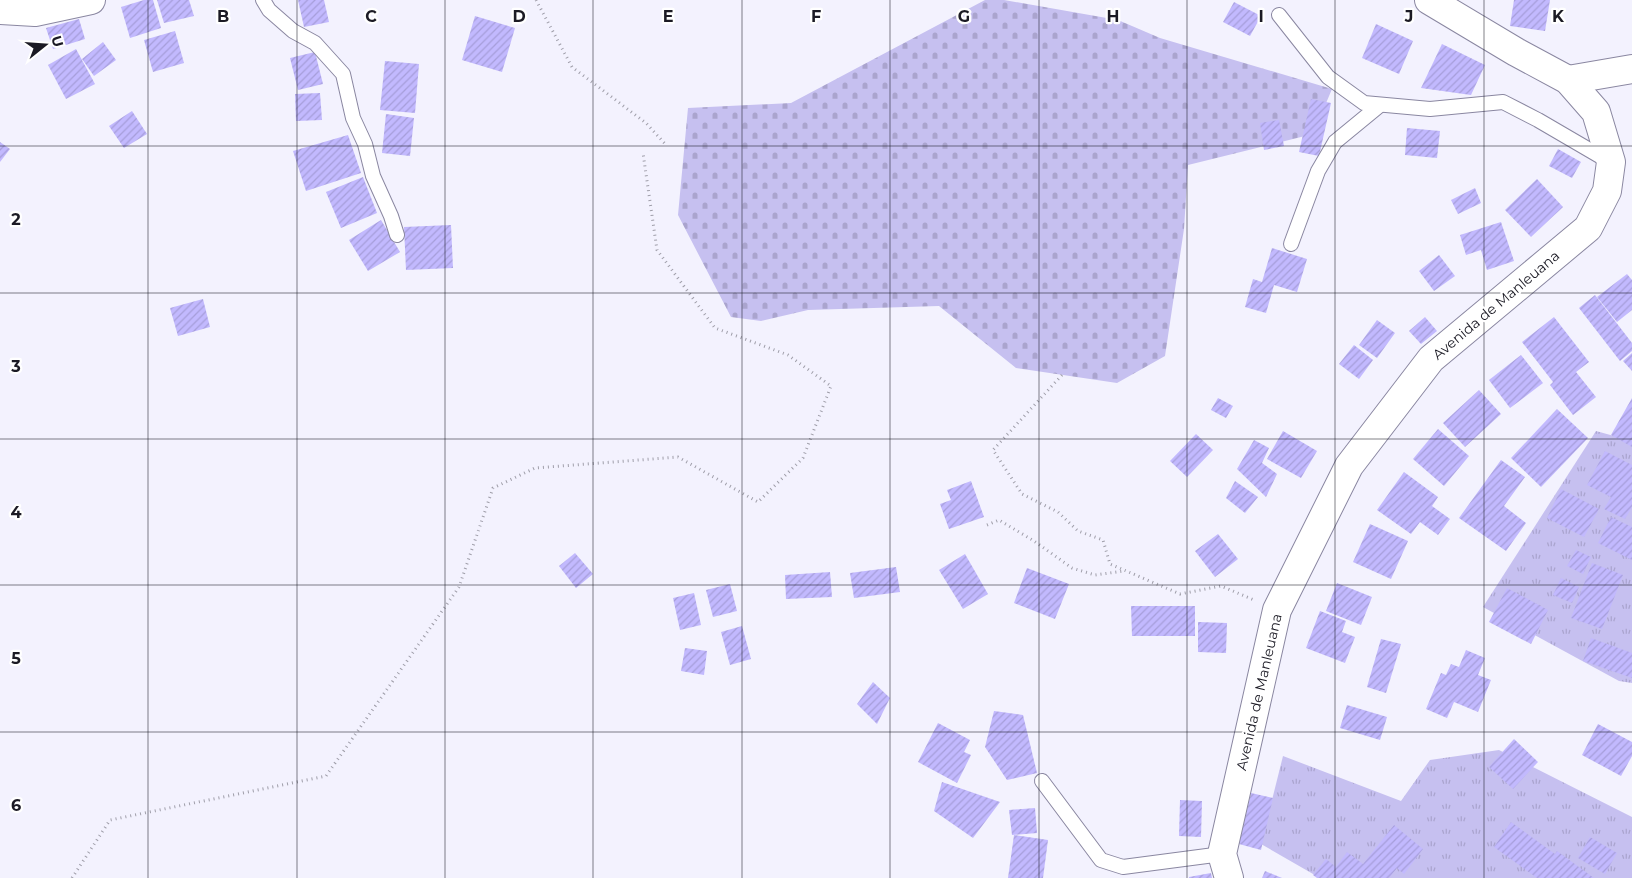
<svg xmlns="http://www.w3.org/2000/svg" width="1632" height="878" font-family="Montserrat,sans-serif">
	<defs>
		<pattern id="grass-tufts" width="24" height="20" patternUnits="userSpaceOnUse" patternTransform="scale(1.25)"><rect width="24" height="20" fill="#c6c0f0"/><path d="M3 7l-1-3M5 7V3M7 7l1-3M15 17l-1-3M17 17v-4M19 17l1-3" fill="none" stroke="#aaa4ce"/></pattern>
		<pattern id="cemetery-stones" width="16" height="16" patternUnits="userSpaceOnUse" patternTransform="scale(1.25)"><rect width="16" height="16" fill="#c6c0f0"/><path d="M2 7V4a2 2 0 0 1 4 0v3zM10 15v-3a2 2 0 0 1 4 0v3z" fill="#aaa4ce"/></pattern>
		<pattern id="building-hatch" width="6" height="6" patternUnits="userSpaceOnUse" patternTransform="scale(1.25)"><rect width="6" height="6" fill="#c2b9fe"/><path d="M-1 1l2-2M0 6l6-6M5 7l2-2" fill="none" stroke="#a69eda"/></pattern>
	</defs>
	<rect width="100%" height="100%" fill="#f3f2fe"/>
	<g fill="url(#grass-tufts)">
		<polygon points="1596,431 1632,441 1632,683 1619,681 1483,607"/>
		<polygon points="1499,750 1632,817 1632,878 1320,878 1261,844 1283,756 1401,801 1430,760"/>
	</g>
	<polygon fill="url(#cemetery-stones)" points="985,0 1004,0 1118,20 1160,38 1332,89 1313,134 1188,165 1184,229 1165,356 1117,383 1016,368 939,306 808,310 761,321 731,317 678,215 688,108 791,103"/>
	<g fill="url(#building-hatch)">
		<polygon points="144,0 153,0 161,28 130,38 121,7"/>
		<polygon points="157,0 189,0 194,16 164,23"/>
		<polygon points="298,0 324,0 329,22 304,27"/>
		<polygon points="1514,0 1550,0 1545,31 1510,26"/>
		<polygon points="1234,2 1261,16 1250,36 1223,22"/>
		<polygon points="475,16 515,28 502,72 462,60"/>
		<polygon points="79,19 85,39 53,49 46,28"/>
		<polygon points="1376,24 1413,41 1399,74 1362,58"/>
		<polygon points="175,31 184,63 153,72 144,40"/>
		<polygon points="103,42 116,60 94,76 82,59"/>
		<polygon points="1442,44 1485,65 1471,95 1421,88"/>
		<polygon points="76,49 95,84 66,99 48,65"/>
		<polygon points="315,52 323,84 298,90 290,58"/>
		<polygon points="385,61 419,64 415,113 380,110"/>
		<polygon points="320,93 322,120 296,121 295,94"/>
		<polygon points="1311,99 1331,103 1319,156 1299,152"/>
		<polygon points="132,111 147,134 124,148 109,126"/>
		<polygon points="386,114 414,118 410,156 382,153"/>
		<polygon points="1279,120 1284,146 1264,150 1260,123"/>
		<polygon points="1407,128 1440,131 1437,158 1405,155"/>
		<polygon points="348,135 361,173 306,191 293,151"/>
		<polygon points="0,142 10,149 0,162"/>
		<polygon points="1558,149 1581,162 1572,178 1549,166"/>
		<polygon points="363,177 377,213 341,228 326,192"/>
		<polygon points="1537,179 1563,207 1531,237 1505,210"/>
		<polygon points="1475,188 1481,203 1458,214 1451,200"/>
		<polygon points="381,220 400,252 368,271 349,240"/>
		<polygon points="1501,222 1514,261 1487,270 1481,250 1466,255 1460,235"/>
		<polygon points="451,225 453,268 406,270 404,227"/>
		<polygon points="1272,248 1307,259 1297,292 1274,285 1266,313 1245,307 1253,279 1262,282"/>
		<polygon points="1439,255 1455,276 1434,291 1419,271"/>
		<polygon points="1627,274 1632,280 1632,310 1617,322 1597,297"/>
		<polygon points="1595,295 1632,343 1632,351 1620,361 1579,308"/>
		<polygon points="203,299 210,327 178,336 170,308"/>
		<polygon points="1425,317 1437,331 1421,344 1409,331"/>
		<polygon points="1554,317 1589,362 1576,372 1596,397 1573,415 1550,385 1553,382 1522,342"/>
		<polygon points="1377,320 1395,333 1377,358 1359,345"/>
		<polygon points="1354,345 1373,360 1359,379 1339,364"/>
		<polygon points="1632,353 1632,371 1623,361"/>
		<polygon points="1521,355 1543,383 1510,408 1489,380"/>
		<polygon points="1479,390 1501,414 1465,447 1443,423"/>
		<polygon points="1218,398 1233,406 1226,418 1211,410"/>
		<polygon points="1632,398 1632,447 1611,435"/>
		<polygon points="1557,409 1588,438 1541,487 1511,458"/>
		<polygon points="1438,429 1469,456 1444,486 1413,459"/>
		<polygon points="1283,431 1317,451 1301,478 1267,459"/>
		<polygon points="1196,434 1213,450 1187,477 1170,461"/>
		<polygon points="1254,440 1269,448 1262,463 1277,474 1266,497 1237,469"/>
		<polygon points="1605,451 1632,465 1632,507 1625,519 1604,509 1611,497 1587,485"/>
		<polygon points="1501,460 1525,477 1504,506 1526,523 1506,551 1459,518"/>
		<polygon points="1404,472 1438,497 1432,506 1450,519 1438,535 1420,522 1411,534 1377,510"/>
		<polygon points="971,481 984,517 949,529 940,504 951,500 947,490"/>
		<polygon points="1235,481 1258,497 1245,513 1226,498"/>
		<polygon points="1561,489 1599,509 1584,537 1547,518"/>
		<polygon points="1611,517 1632,527 1632,560 1598,543"/>
		<polygon points="1370,524 1408,541 1391,579 1353,562"/>
		<polygon points="1218,534 1238,559 1215,577 1195,551"/>
		<polygon points="1576,550 1591,557 1583,574 1567,566"/>
		<polygon points="575,553 593,574 576,588 559,566"/>
		<polygon points="965,554 988,594 963,609 939,570"/>
		<polygon points="1592,563 1623,575 1602,629 1571,618"/>
		<polygon points="896,567 900,592 854,598 850,573"/>
		<polygon points="1027,568 1069,584 1055,619 1014,603"/>
		<polygon points="830,572 832,597 786,599 785,575"/>
		<polygon points="1561,578 1579,587 1572,603 1553,595"/>
		<polygon points="1337,583 1372,597 1361,625 1326,611"/>
		<polygon points="730,584 737,611 713,617 706,590"/>
		<polygon points="1507,588 1548,610 1531,644 1489,622"/>
		<polygon points="694,593 701,625 680,630 673,598"/>
		<polygon points="1131,606 1195,606 1195,636 1132,636"/>
		<polygon points="1320,611 1346,621 1342,632 1355,637 1345,663 1306,648"/>
		<polygon points="1198,622 1227,623 1226,653 1198,652"/>
		<polygon points="742,626 751,659 730,665 721,632"/>
		<polygon points="1591,638 1632,653 1632,678 1583,661"/>
		<polygon points="1381,639 1401,644 1386,693 1367,687"/>
		<polygon points="685,648 707,651 704,675 681,671"/>
		<polygon points="1466,650 1485,658 1478,675 1491,680 1478,712 1454,702 1447,718 1426,709 1441,673 1446,675 1451,664 1459,667"/>
		<polygon points="873,682 890,698 877,724 857,704"/>
		<polygon points="1347,705 1387,717 1380,740 1340,728"/>
		<polygon points="994,711 1023,715 1037,773 1007,780 985,747"/>
		<polygon points="938,723 970,740 964,752 971,755 957,783 918,762"/>
		<polygon points="1598,724 1632,742 1632,756 1621,776 1582,755"/>
		<polygon points="1514,739 1538,762 1513,789 1489,767"/>
		<polygon points="942,782 1000,802 973,838 934,811"/>
		<polygon points="1251,793 1273,798 1261,850 1239,844"/>
		<polygon points="1180,800 1202,801 1201,837 1179,836"/>
		<polygon points="1035,808 1037,833 1012,835 1009,810"/>
		<polygon points="1511,822 1555,854 1557,851 1594,878 1537,878 1494,847"/>
		<polygon points="1394,825 1423,849 1404,874 1397,868 1389,878 1317,878 1313,875 1326,859 1336,867 1347,852 1363,864"/>
		<polygon points="1014,835 1048,840 1043,878 1008,878"/>
		<polygon points="1590,837 1617,853 1605,874 1578,858"/>
		<polygon points="1265,871 1282,878 1262,878"/>
		<polygon points="1211,873 1212,878 1189,878 1189,877"/>
	</g>
	<g fill="none" stroke-linecap="round" stroke-linejoin="round">
		<g stroke="#8a87a1" stroke-width="16">
			<g id="service">
				<polyline points="263,0 269,10 293,31 315,43 343,74 353,118 365,144 373,176 391,216 397,235"/>
				<polyline points="1279,15 1328,77 1364,103 1430,109 1503,102 1538,120 1610,162"/>
				<polyline points="1291,244 1318,171 1335,142 1380,105"/>
				<polyline points="1042,781 1101,860 1123,867 1222,854"/>
			</g>
		</g>
		<g stroke="#8a87a1" stroke-width="30">
			<g id="minor">
				<polyline points="0,10 35,12 91,0"/>
				<polyline points="1568,80 1632,69"/>
			</g>
		</g>
		<g stroke="#8a87a1" stroke-width="30">
			<polyline id="tertiary" points="1229,878 1222,854 1277,610 1349,466 1431,359 1588,228 1607,191 1611,162 1596,112 1568,80 1516,52 1429,0"/>
		</g>
		<g stroke="#9f9ea9" stroke-width="3" stroke-dasharray="1 4" stroke-linecap="butt">
			<polyline points="536,0 572,67 646,123 667,146"/>
			<polyline points="1062,375 993,450 1022,494 1058,512 1078,531 1103,540 1110,564 1180,594 1221,586 1254,600"/>
			<polyline points="987,525 999,520 1034,541 1072,568 1095,575 1124,571"/>
			<polyline points="72,878 110,820 326,776 459,587 493,488 535,468 678,457 758,502 803,458 831,386 788,355 715,328 657,250 643,153"/>
		</g>
		<use href="#service" stroke="#fff" stroke-width="14"/>
		<use href="#minor" stroke="#fff" stroke-width="28"/>
		<use href="#tertiary" stroke="#fff" stroke-width="28"/>
	</g>
	<path fill="none" stroke="#1b1a24" stroke-width="1" stroke-opacity="0.55" d="M148,0V878M297,0V878M445,0V878M593,0V878M742,0V878M890,0V878M1039,0V878M1187,0V878M1335,0V878M1484,0V878M0,146H1632M0,293H1632M0,439H1632M0,585H1632M0,732H1632"/>
	<g text-anchor="middle" stroke-width="4.5" stroke-linejoin="round" paint-order="stroke">
		<g font-size="14" fill="#1b1a24" stroke="#fff">
			<text transform="translate(1496 305) rotate(-40)" y="5">Avenida de Manleuana</text>
			<text transform="translate(1259 692) rotate(-77)" y="5">Avenida de Manleuana</text>
		</g>
	</g>
	<g font-size="16" text-anchor="middle" font-weight="bold" fill="#1b1a24" stroke="#fff" stroke-width="4.5" stroke-linejoin="round" paint-order="stroke">
		<text x="223" y="22">B</text>
		<text x="371" y="22">C</text>
		<text x="519" y="22">D</text>
		<text x="668" y="22">E</text>
		<text x="816" y="22">F</text>
		<text x="964" y="22">G</text>
		<text x="1113" y="22">H</text>
		<text x="1261" y="22">I</text>
		<text x="1409" y="22">J</text>
		<text x="1558" y="22">K</text>
		<text x="16" y="225">2</text>
		<text x="16" y="372">3</text>
		<text x="16" y="518">4</text>
		<text x="16" y="664">5</text>
		<text x="16" y="811">6</text>
	</g>
	<g transform="translate(45 45) rotate(73)" stroke="#ffffff" stroke-width="4" paint-order="stroke">
	<path d="M0-4L9 19L0 12L-9 19Z" fill="#1b1a24"/>
	<text y="-8" font-size="14" font-weight="bold" text-anchor="middle" fill="#1b1a24">U</text>
	</g>
</svg>
